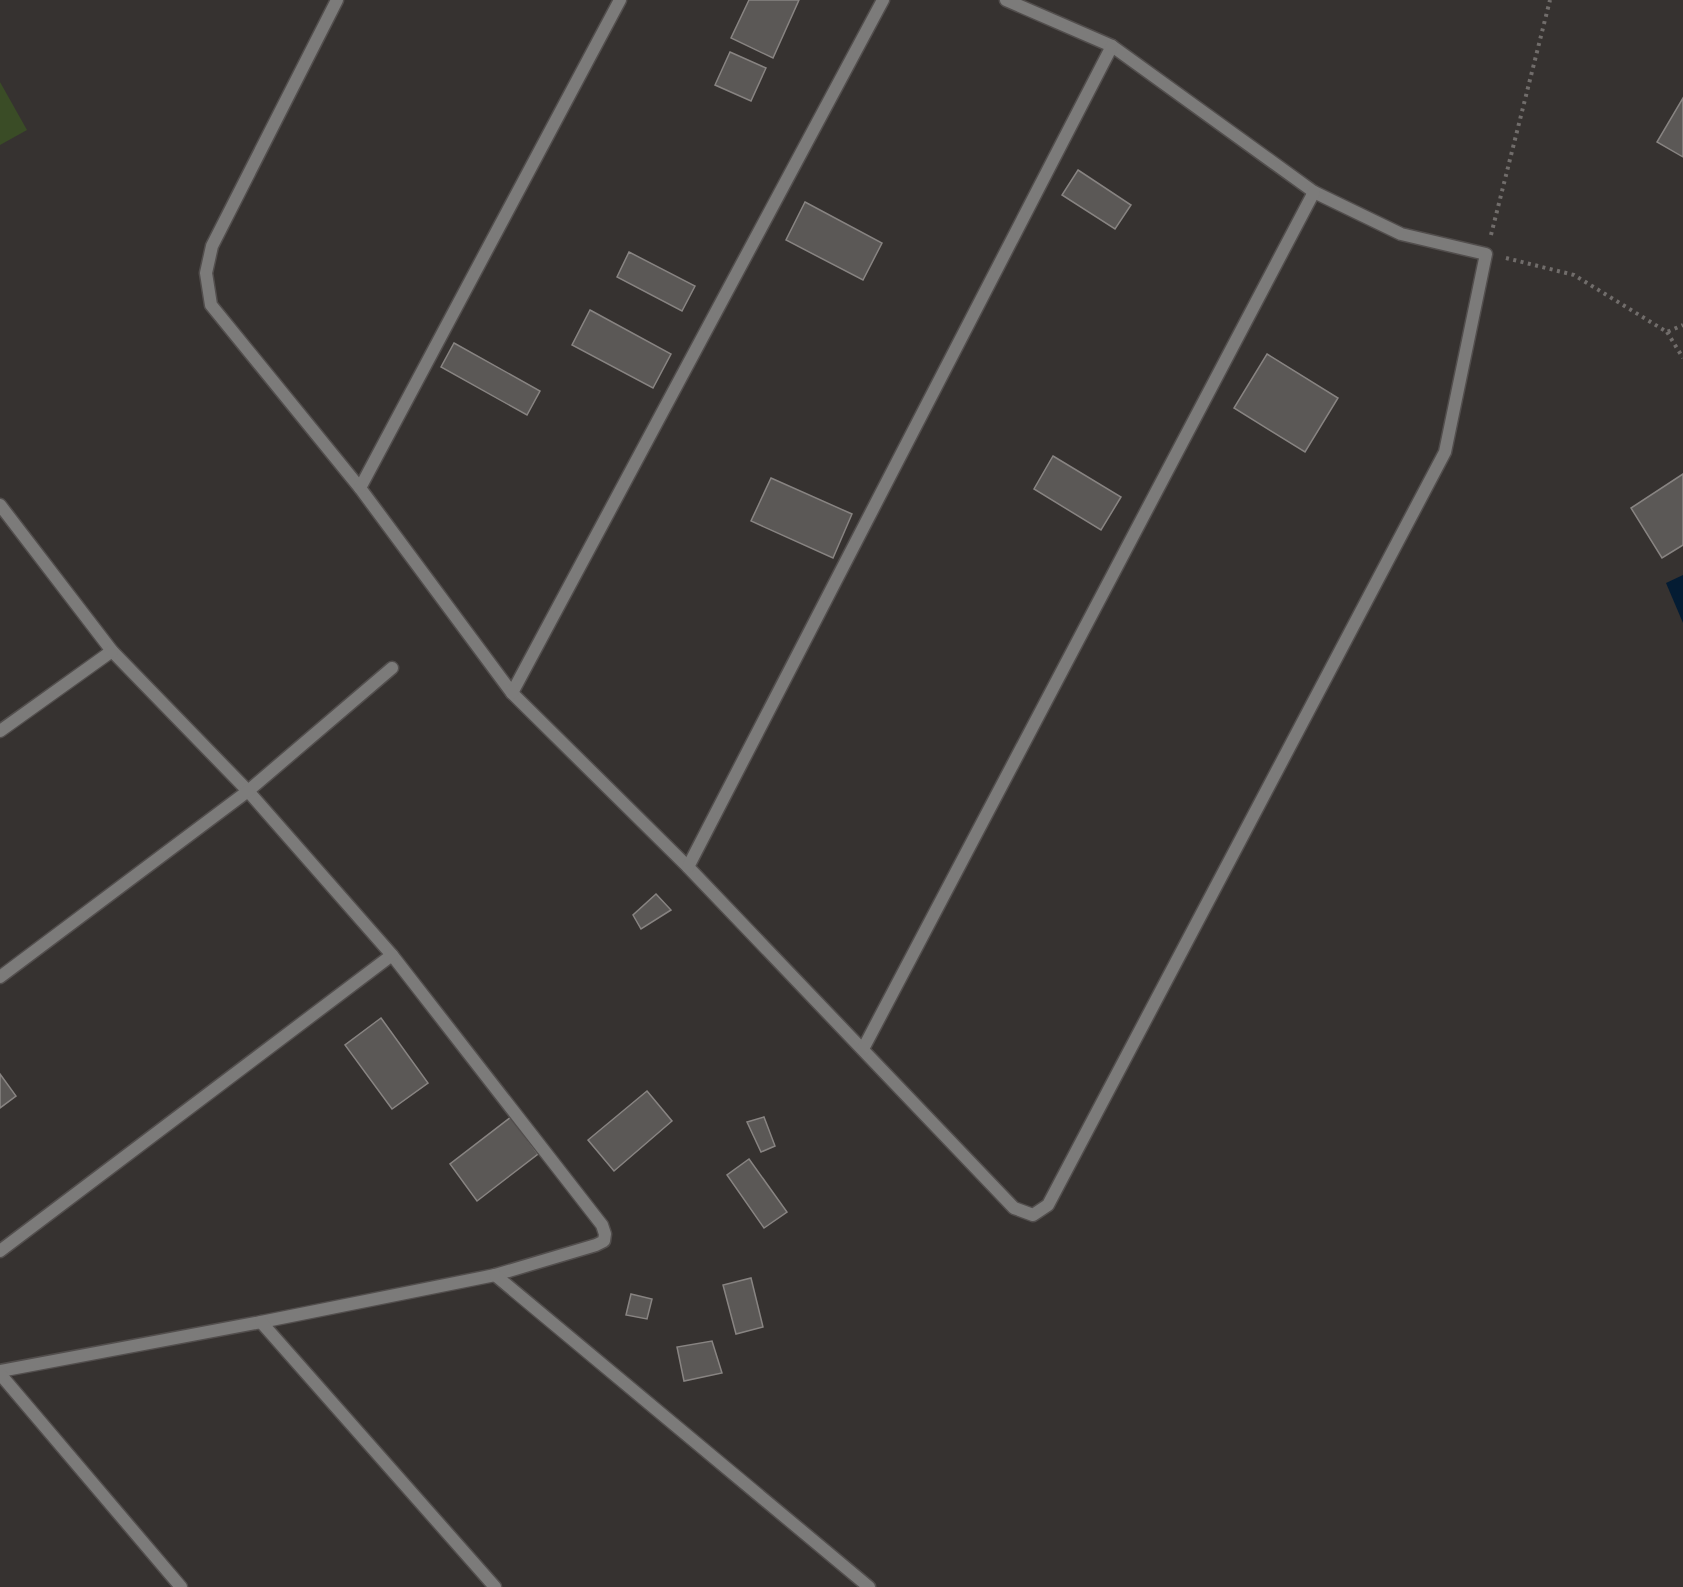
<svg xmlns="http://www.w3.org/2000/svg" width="1683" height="1587" font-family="Barlow,sans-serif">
	<rect width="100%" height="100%" fill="#363230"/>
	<polygon fill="#3a4c26" points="0,82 27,130 0,145"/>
	<polygon fill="#041c33" points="1683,575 1683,623 1666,583"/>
	<g fill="#5b5856" stroke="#888482" stroke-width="1.5">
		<polygon points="749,0 799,0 773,58 731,38"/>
		<polygon points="730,52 766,68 751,101 715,85"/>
		<polygon points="1683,98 1683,157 1657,142"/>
		<polygon points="1078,170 1131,205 1115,229 1062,195"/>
		<polygon points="805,202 882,243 863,280 786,240"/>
		<polygon points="629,252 695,286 682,311 617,277"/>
		<polygon points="590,310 671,354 653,388 572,345"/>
		<polygon points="454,343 540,391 527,415 441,367"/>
		<polygon points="1267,354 1338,398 1305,452 1234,408"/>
		<polygon points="1053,456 1121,497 1101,530 1034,489"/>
		<polygon points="1683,474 1683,545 1662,558 1631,508"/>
		<polygon points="771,478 852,514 833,558 751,521"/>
		<polygon points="656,894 671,910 641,929 633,915"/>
		<polygon points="381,1018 428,1083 392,1109 345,1045"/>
		<polygon points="0,1074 16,1096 0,1108"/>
		<polygon points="647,1091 672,1121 614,1171 588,1140"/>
		<polygon points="511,1117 538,1154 477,1201 450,1164"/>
		<polygon points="764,1117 775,1146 761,1152 747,1122"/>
		<polygon points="749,1159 787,1212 764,1228 727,1175"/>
		<polygon points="751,1278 763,1327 736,1334 723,1285"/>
		<polygon points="631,1294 652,1299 647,1319 626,1315"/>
		<polygon points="712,1341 722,1373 684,1381 677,1347"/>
	</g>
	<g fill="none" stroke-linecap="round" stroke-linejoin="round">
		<g stroke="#524e4d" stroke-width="15">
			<g id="minor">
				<polyline points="337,0 212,246 206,273 211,305 360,488 512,693 688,867 1014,1208 1033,1215 1048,1205 1445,452 1486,254 1401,234 1314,192 1112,46 1006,0"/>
				<polyline points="360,488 620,0"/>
				<polyline points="0,505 112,651 248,791 392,955 602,1225 605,1234 604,1241 596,1245 495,1275 261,1322 0,1371"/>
				<polyline points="512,693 883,0"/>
				<polyline points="0,731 112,651"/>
				<polyline points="688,867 1112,46"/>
				<polyline points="0,977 248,791 392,668"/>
				<polyline points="863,1049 1314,192"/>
				<polyline points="0,1251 392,955"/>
				<polyline points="495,1275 869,1587"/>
				<polyline points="261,1322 495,1587"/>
				<polyline points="0,1374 181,1587"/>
			</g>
		</g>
		<g stroke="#716d6b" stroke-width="4" stroke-dasharray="3 4.5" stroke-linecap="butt">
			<polyline points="1491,235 1550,0"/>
			<polyline points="1506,258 1574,275 1667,332 1683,325"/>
			<polyline points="1667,332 1683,358"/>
		</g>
		<use href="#minor" stroke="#7c7b7a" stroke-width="12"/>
	</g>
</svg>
